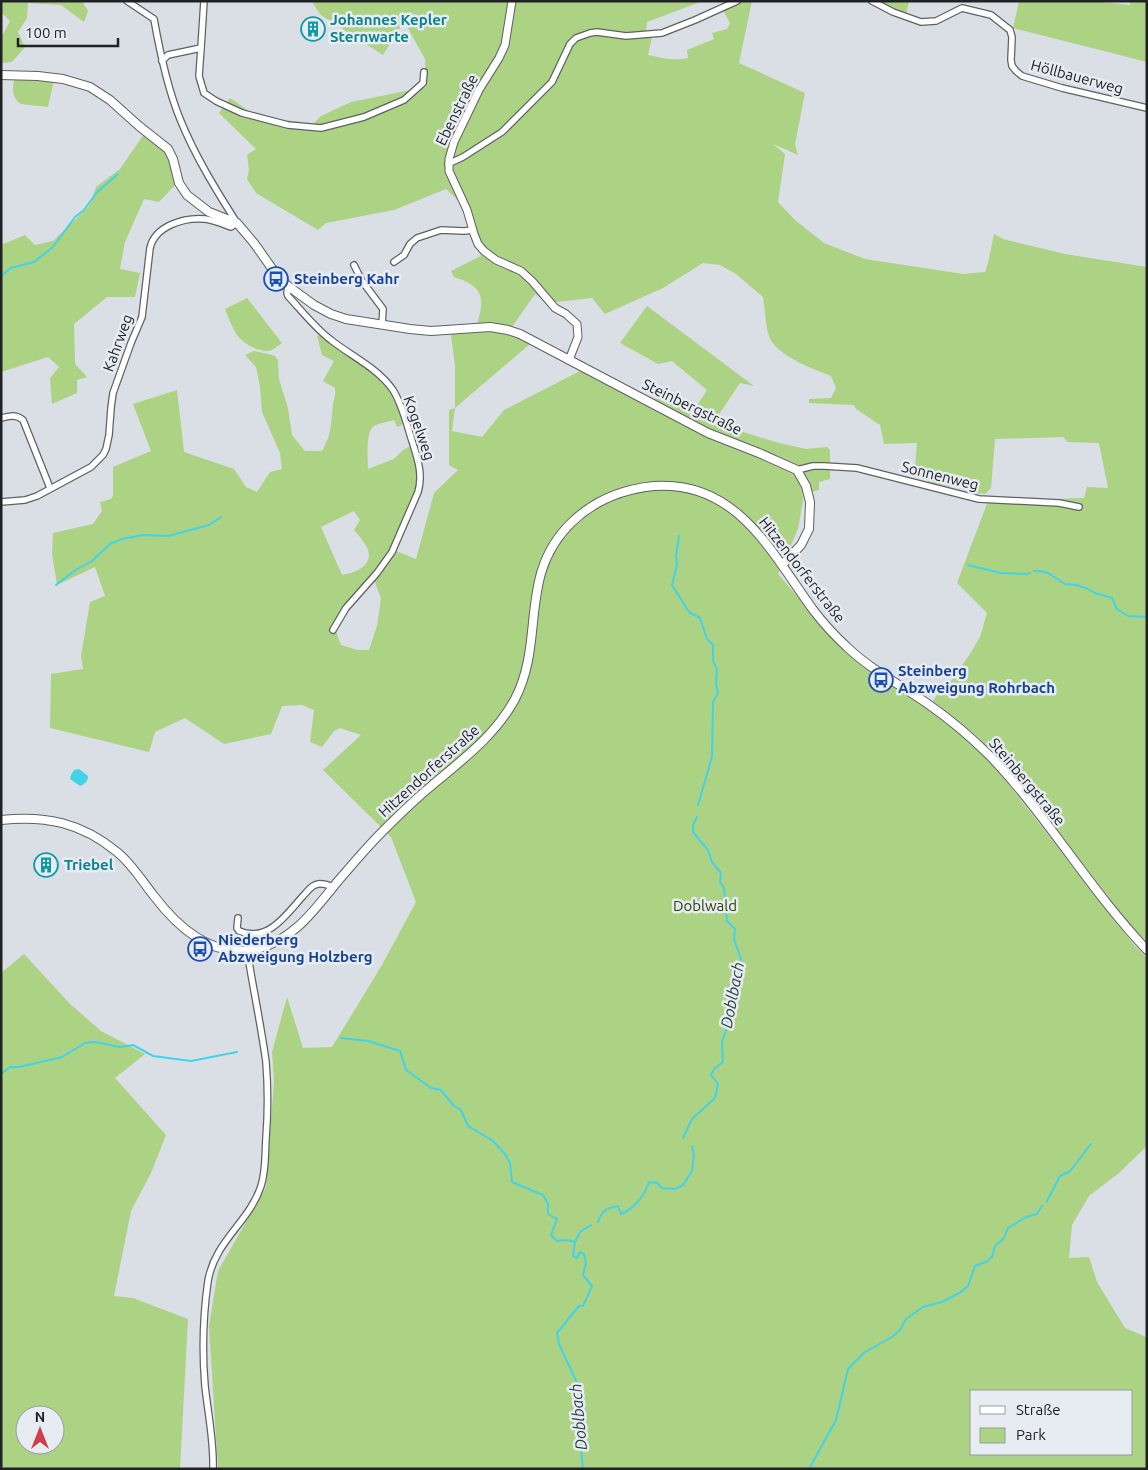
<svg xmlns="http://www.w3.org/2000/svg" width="1148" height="1470" font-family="Ubuntu,sans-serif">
	<rect width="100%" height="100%" fill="#dadfe5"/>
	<g fill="#acd283" fill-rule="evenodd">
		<polygon points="1,1 82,1 88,11 84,22 61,5 28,3 27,18 18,32 25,47 12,62 1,63 1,38 10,21 1,12"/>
		<path d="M311,1H703L647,22L646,31C636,32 625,34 615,32C609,32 602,29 596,29C580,30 568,38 562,52C558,61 556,68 556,78C562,67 566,52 574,44C587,28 604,37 621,38C631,39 642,38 652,37L648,55C662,58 674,61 688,58L687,50L714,39L712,33L727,29L730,23L723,10L740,1H752L739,63L805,93L795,144L798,155L773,144L785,154L778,202L795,220L824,243L865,259L963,274L985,272L988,263L994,234L1003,239L1065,254L1147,267V942L1131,926L1014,776L979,738L933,701L937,695L944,691L970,654L980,637L987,613L957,583L988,501L1084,498L1087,487L1108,488L1099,443L1068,442L1063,437L995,439L991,488L985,494L970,492L972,482L952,478L950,487L928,482L931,471L915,467L917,443L884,444L880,425L856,409L854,405L809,403V399L831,398L836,388L831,376C813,369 775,355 769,336C765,324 765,309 763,297L736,274L720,265L703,263L663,288L605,314L592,298L548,303L535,294L512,327L489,324H477C486,296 482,286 454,277L451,271L481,256L462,204L446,189L394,210L326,223L318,230L256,193L247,179L249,170L247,155L256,149L219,113L230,98L249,111L266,117L313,124L321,116L351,102L426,87L425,59L404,21L383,55L321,15Z"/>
		<polygon points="877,1 909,1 906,15"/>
		<polygon points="1019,1 1091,1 1130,5 1130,1 1147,1 1147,62 1013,28"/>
		<path d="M15,79L54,80L48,107L21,104C13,100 11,87 15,79Z"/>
		<polygon points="144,134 163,147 171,163 176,184 159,202 144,199 125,242 120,269 140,273 135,297 107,297 74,324 75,364 87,377 77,380 77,393 52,404 50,378 59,367 48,357 1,372 1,245 25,235 35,245 53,241 89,206 96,187 120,169"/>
		<path d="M247,298L282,343C279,345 276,348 272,350C260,354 244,344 237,335C232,327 228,317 225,309Z"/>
		<polygon points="647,306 754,386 740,383 718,416 720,425 779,443 806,449 827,447 830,450 830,463 815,463 795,466 781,457 724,437 653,402 661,387 696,407 707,390 672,361 658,364 620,343"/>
		<path d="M492,330L521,337L530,344L455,408L452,431L482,437L504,410L580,371L708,433L794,472L802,487L803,500L798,529L778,574L839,644L868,670L921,704L965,736L1002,776L1135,946L1147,958V1146L1119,1173L1089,1196L1072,1225L1069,1258L1089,1257L1097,1282L1125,1328L1144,1336L1147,1339V1469H218L209,1326L218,1271L266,1187L274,1081L272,1052L287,997L303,1048L332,1047L382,965L416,902L391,837L323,770L361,735L340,728L334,731L322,747L310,742L314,710L302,705L282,706L271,734L224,744L185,718L155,732L149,752L50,728L51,674L83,669L81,656L90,602L105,596L95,567L57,585L52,554L53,533L93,524L102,511L100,502L111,499L113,496V467L151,451L133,404L177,390L184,452L234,469L246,487L257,492L270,472L282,469L280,453L262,412L260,387L256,367L245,355L254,351L268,354L275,356L278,360L279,379L288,408L292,435L305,451H322C332,434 331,423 333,404C334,398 336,394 335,388L323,381L334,361L322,355L317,336L321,335L372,371L384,381L395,398L404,420L402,425L397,427L394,420C388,422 379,423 374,426C365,431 368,460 368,469L394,459L403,450L412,445L417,464L419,483L391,551L329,633L336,631L341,645L358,650H369L377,626L381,598L374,580L386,567L396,551L416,559L434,493L458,470L449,465V410L455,408V366L451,334L469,331ZM354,511L360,520L354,530C358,535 366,543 368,550C373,567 354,573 342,575L321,527ZM972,1391H1132V1454H972Z"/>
		<polygon points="823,467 830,467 830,479 819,482 819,490 811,492 804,473 806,470"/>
		<path d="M24,954L70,1004L101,1031L145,1054L115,1078L166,1135L151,1173L131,1211L114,1296L133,1298L188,1319L180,1469H1V973ZM25,1415H55V1445H25Z"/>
	</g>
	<path fill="#42d3e9" d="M79,769L88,776C88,781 85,784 80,786L70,779L71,775L74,770Z"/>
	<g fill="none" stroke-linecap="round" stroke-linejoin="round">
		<g stroke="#42d3e9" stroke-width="2">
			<polyline points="1,276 11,268 34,262 53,247 75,217 84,210 97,192 118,174"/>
			<polyline points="679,536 676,556 677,565 672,585 689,612 700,618 707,639 713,645 713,660 717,670 716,684 718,693 713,702 712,757 698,805"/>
			<polyline points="968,565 1001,573 1026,574 1030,573"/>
			<polyline points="1034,571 1040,571 1048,573 1065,584 1076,585 1086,588 1095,593 1112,598 1117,609 1128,616 1147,617"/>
			<polyline points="56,585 74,571 92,561 110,544 122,539 143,535 168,536 209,525 221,517"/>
			<polyline points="341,1038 368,1041 400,1051 406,1070 431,1088 441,1090 454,1106 461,1110 468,1126 493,1141 505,1154 510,1163 512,1182 543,1195 548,1204 548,1214 557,1219 551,1235 557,1241 567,1240 575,1242"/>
			<polyline points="1,1074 10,1067 19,1067 62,1057 85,1043 95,1042 120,1047 133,1045 153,1056 191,1061 237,1052"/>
			<polyline points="683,1138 692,1119 715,1098 718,1084 711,1075 714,1069 723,1062 722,1042 730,1018 728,1000 741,959 734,939 735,929 727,921 724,888 720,882 721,873 712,862 708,850 693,832 693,825 697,817"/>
			<polyline points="1047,1201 1060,1176 1070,1171 1091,1144"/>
			<path d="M598,1222C602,1211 606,1208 618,1206L621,1214C634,1209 645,1195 649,1182L657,1183L662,1188L675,1189L683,1185L692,1171L694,1155L692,1146"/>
			<polyline points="583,1469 581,1449 583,1439 579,1410 579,1387 559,1344 557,1333 579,1306 583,1306 592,1286 583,1275 586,1263 584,1254 580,1252 577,1258 573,1256 575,1242 580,1232 591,1225"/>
			<polyline points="809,1469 836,1420 848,1369 865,1352 892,1337 900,1330 906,1319 923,1307 942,1302 961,1292 968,1286 975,1266 986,1262 992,1257 995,1246 1004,1238 1008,1228 1026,1217 1037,1214 1042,1206"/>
		</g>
		<g stroke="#5d6166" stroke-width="8">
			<g id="minor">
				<polyline points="872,1 893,12 921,22 936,21 962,8 991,15 1010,30 1012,37 1011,60 1012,66 1016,71 1022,76 1062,88 1147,108"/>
				<polyline points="201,48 199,76 204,93 216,101 242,113 288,125 321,128 364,117 404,100 423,83 424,72"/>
				<polyline points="162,61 168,55 201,48 204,1"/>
				<polyline points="448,164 463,157 502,132 552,82 570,44 576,38 590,33 597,32 626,36 662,33 695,20 737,1"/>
				<polyline points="394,262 404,255 410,244 417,238 441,230 464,231 473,230"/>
				<polyline points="354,265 362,281 383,309 382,325"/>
				<path d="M288,286L287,293L288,296C302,311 315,328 331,340C351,356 378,368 393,390C403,406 407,426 413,444C418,460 423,475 418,492L392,552L377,573L346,608L333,630"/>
				<path d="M1,418C10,416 16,414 23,420L50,488"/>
				<polyline points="797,470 813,466 824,466 857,468 979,499 1059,503 1079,507"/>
				<path d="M1,502L25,500L37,496L91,467L103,455L106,449L109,435L111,408L113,393L131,343L142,317L150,248C155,226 184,217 205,219C214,220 223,224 231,227L237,223C216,190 195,156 180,119C167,87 160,53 154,19L127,1"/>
				<path d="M238,918L237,928L239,931C268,943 286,915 303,896C307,892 311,885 318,884C323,883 328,885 333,887"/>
				<path d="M213,1469C214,1441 208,1414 205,1386C202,1351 203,1316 208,1281C215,1240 249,1223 261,1186C266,1171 265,1154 266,1138C268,1113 268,1087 266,1062C261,1025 253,988 247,950"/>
			</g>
		</g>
		<g stroke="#5d6166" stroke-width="9">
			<polyline id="tertiary" points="512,1 505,45 499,58 479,90 454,142 449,159 449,171 467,210 474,234 478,244 484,251 496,260 521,271 532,281 555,308 566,314 577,324 578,337 569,360"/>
		</g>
		<g stroke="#5d6166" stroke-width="10">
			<g id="secondary">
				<polyline points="1,75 38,76 63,79 90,87 110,100 139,126 168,149 173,159 179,183 187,195 209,212 237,223 254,243 278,277 288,286 314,305 331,314 346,319 410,329 431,331 490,327 508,330 520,334 708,433 759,453 797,470 806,486 810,502 809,529 801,545 782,565"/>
				<path d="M1,820C46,815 82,823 117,852C132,864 142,881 154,896C179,929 213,959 257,949C294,940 315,909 338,881C352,865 366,848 382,832C397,817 413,801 430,787C462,760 495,736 515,699C546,639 517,575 572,522C595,500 623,489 654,486C738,480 772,554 814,611C824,624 835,636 847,647C871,670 901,685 928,704C951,720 972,738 991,757C1048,817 1090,890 1147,950"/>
			</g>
		</g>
		<use href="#minor" stroke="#fff" stroke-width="5.5"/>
		<use href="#tertiary" stroke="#fff" stroke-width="7"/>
		<use href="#secondary" stroke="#fff" stroke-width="8"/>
	</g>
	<defs>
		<g id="building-ring" transform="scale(1.25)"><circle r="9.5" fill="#e7ecf2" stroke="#0f9aa8" stroke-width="1.5"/><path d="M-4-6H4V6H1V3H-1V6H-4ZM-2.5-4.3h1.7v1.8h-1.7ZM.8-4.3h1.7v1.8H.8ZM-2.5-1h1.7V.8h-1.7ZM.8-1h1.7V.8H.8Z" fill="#0f9aa8"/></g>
		<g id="bus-ring" transform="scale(1.25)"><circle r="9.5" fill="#e7ecf2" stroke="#1a4fb4" stroke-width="1.5"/><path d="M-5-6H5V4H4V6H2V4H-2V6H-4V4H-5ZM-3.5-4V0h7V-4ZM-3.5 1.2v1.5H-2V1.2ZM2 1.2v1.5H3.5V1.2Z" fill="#1a4fb4"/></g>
	</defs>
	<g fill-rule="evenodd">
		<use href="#building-ring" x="313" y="29"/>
		<use href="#bus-ring" x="276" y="279"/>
		<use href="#bus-ring" x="881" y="680"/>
		<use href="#building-ring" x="46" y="865"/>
		<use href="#bus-ring" x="200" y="949"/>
	</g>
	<g text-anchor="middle" stroke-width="5" stroke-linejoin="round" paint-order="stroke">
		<g font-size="15" font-weight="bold" fill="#0d838f" stroke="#e7ecf2" text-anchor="start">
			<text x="330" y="25">Johannes Kepler<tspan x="330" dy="17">Sternwarte</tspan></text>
			<text x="64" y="870">Triebel</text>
		</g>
		<g font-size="15" fill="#212225" stroke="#e7ecf2">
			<text transform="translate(1077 77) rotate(15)" y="5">Höllbauerweg</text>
			<text transform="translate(457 110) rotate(-64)" y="5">Ebenstraße</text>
			<text transform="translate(118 343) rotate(-70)" y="5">Kahrweg</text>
			<text transform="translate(692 407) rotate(26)" y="5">Steinbergstraße</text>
			<text transform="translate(419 428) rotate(71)" y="5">Kogelweg</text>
			<text transform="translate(940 476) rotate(14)" y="5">Sonnenweg</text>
			<text transform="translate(802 570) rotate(52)" y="5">Hitzendorferstraße</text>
			<text transform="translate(429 771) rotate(-42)" y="5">Hitzendorferstraße</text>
			<text transform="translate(1027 782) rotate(50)" y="5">Steinbergstraße</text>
		</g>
		<g font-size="15" font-weight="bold" fill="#164399" stroke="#e7ecf2" text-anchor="start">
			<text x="294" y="284">Steinberg Kahr</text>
			<text x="898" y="676">Steinberg<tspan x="898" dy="17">Abzweigung Rohrbach</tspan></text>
			<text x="218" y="945">Niederberg<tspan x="218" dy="17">Abzweigung Holzberg</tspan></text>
		</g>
		<g font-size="15" fill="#284100" stroke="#e7ecf2">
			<text x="705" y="911">Doblwald</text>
		</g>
		<g font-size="16" font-style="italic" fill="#253d41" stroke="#e7ecf2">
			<text transform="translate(732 995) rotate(-79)" y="6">Doblbach</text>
			<text transform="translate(578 1417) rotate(-95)" y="6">Doblbach</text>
		</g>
	</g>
	<rect width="1148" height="1470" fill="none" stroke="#212225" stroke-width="5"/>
	<rect x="970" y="1390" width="162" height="65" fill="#e7ecf2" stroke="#989ba0"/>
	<rect x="980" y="1406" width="25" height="8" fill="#ffffff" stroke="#989ba0"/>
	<text x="1016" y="1415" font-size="15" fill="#212225">Straße</text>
	<rect x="980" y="1428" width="25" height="15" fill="#acd283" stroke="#989ba0"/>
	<text x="1016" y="1440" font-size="15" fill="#212225">Park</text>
	<g transform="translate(40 1430)"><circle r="24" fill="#e7ecf2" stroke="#989ba0"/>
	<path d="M0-4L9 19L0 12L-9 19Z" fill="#cf3f4b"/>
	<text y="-8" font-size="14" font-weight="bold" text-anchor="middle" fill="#212225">N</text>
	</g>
	<path d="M18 38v8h100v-8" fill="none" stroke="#212225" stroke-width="2.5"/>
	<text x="25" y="38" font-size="15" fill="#212225" stroke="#e7ecf2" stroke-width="4" paint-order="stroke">100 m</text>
</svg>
